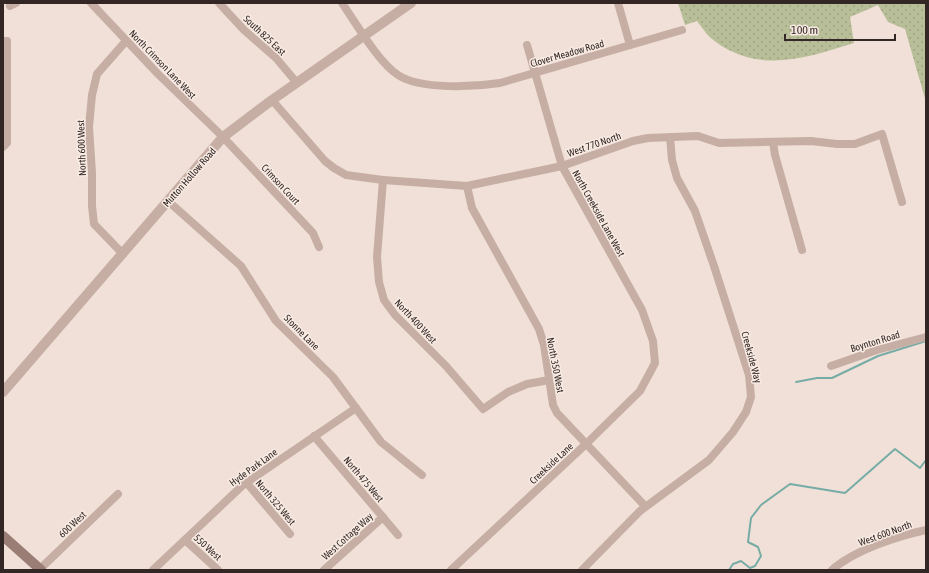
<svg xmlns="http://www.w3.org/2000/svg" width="929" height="573" font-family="'Asap Condensed',sans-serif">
	<defs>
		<pattern id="grass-dots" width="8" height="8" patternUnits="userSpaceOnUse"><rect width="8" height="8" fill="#b7be98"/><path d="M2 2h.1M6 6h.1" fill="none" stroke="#9ea383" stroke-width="1.8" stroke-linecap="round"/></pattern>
	</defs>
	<rect width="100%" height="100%" fill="#f0e0d7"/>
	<path fill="url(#grass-dots)" d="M678,3H926V102L905,29L888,22L878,5L850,17L854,43C815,55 771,71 731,51C723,47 713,41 706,33C703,29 700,25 697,21L685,25Z"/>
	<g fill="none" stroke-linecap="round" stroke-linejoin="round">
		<g stroke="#77aca6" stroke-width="2">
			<polyline points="796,382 817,378 832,378 878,356 926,341"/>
			<polyline points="729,570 733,564 741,561 750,568 755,566 761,556 758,547 748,542 751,518 761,505 790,484 845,493 895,449 920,468 926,460"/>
		</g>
		<g stroke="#c7aea4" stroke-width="8">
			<polyline points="91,3 158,74 223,137 313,233 319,247"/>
			<polyline points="219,3 244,30 276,58 297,83"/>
			<path d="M342,3C356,23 378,62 398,75C421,90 474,87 500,83L682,30"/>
			<polyline points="618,3 630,45"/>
			<polyline points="10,6 16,3"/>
			<polyline points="3,41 7,41 7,143 3,147"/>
			<polyline points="272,100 325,161 334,168 346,175 383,180 467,186 562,166 633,141 648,138 698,136 719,143 811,141 837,144 855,144 882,134 902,202"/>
			<polyline points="773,142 775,155 802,250"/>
			<polyline points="383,180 377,257 379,282 384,300 395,315 446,366 483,409 508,392 527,384 549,380"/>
			<polyline points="467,186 472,208 539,329 544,345 553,405 557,413 645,506"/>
			<polyline points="168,201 241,266 276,321 333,377 381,442 422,475"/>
			<polyline points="123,254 94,224 92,206 92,173 89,127 92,95 97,74 126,41"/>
			<polyline points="831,366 877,350 926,337"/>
			<polyline points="314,436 398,535"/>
			<polyline points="246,482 290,534"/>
			<polyline points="185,540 218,570"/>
			<polyline points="40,569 118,494"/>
			<polyline points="153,570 243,485 356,408"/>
			<polyline points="324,570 383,517"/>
			<polyline points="451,570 586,444 640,391 655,363 653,341 642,310 562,166 527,45"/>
			<polyline points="582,570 640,511 709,460 733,432 746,412 751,397 749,375 714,266 695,211 677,178 672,160 670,137"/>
			<path d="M832,570C854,550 898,536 926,530"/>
		</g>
		<polyline stroke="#c7aea4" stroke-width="10" points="3,392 223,137 272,100 411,3"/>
		<polyline stroke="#9a7d75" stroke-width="10" points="3,536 41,570"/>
	</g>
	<g text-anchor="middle" stroke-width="3" stroke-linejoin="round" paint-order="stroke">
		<g font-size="10" fill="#332725" stroke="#f8ebe3">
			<text transform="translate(265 35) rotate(43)" y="4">South 825 East</text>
			<text transform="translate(567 53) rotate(-16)" y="4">Clover Meadow Road</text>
			<text transform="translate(163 64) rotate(46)" y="4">North Crimson Lane West</text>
			<text transform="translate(594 144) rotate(-19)" y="4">West 770 North</text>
			<text transform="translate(81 148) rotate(-92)" y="4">North 600 West</text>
			<text transform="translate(189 177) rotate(-49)" y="4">Mutton Hollow Road</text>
			<text transform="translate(281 184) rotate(47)" y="4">Crimson Court</text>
			<text transform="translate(599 213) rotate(61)" y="4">North Creekside Lane West</text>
			<text transform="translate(416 321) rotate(47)" y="4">North 400 West</text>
			<text transform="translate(302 332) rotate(45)" y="4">Stonne Lane</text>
			<text transform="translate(875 341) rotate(-17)" y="4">Boynton Road</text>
			<text transform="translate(752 357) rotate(75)" y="4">Creekside Way</text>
			<text transform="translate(556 365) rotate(79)" y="4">North 350 West</text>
			<text transform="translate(551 463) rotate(-43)" y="4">Creekside Lane</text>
			<text transform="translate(253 467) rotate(-36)" y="4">Hyde Park Lane</text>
			<text transform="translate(364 479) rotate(50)" y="4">North 475 West</text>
			<text transform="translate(276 502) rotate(50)" y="4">North 325 West</text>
			<text transform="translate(72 524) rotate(-43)" y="4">600 West</text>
			<text transform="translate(885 533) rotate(-20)" y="4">West 600 North</text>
			<text transform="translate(347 536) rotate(-42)" y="4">West Cottage Way</text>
			<text transform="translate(208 547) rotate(42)" y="4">550 West</text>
		</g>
	</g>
	<rect width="929" height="573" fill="none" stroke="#332725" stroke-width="8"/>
	<path d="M785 34v6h110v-6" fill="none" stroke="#332725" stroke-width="2"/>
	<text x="791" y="34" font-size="12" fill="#332725" stroke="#f8ebe3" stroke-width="3" paint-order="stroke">100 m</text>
</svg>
